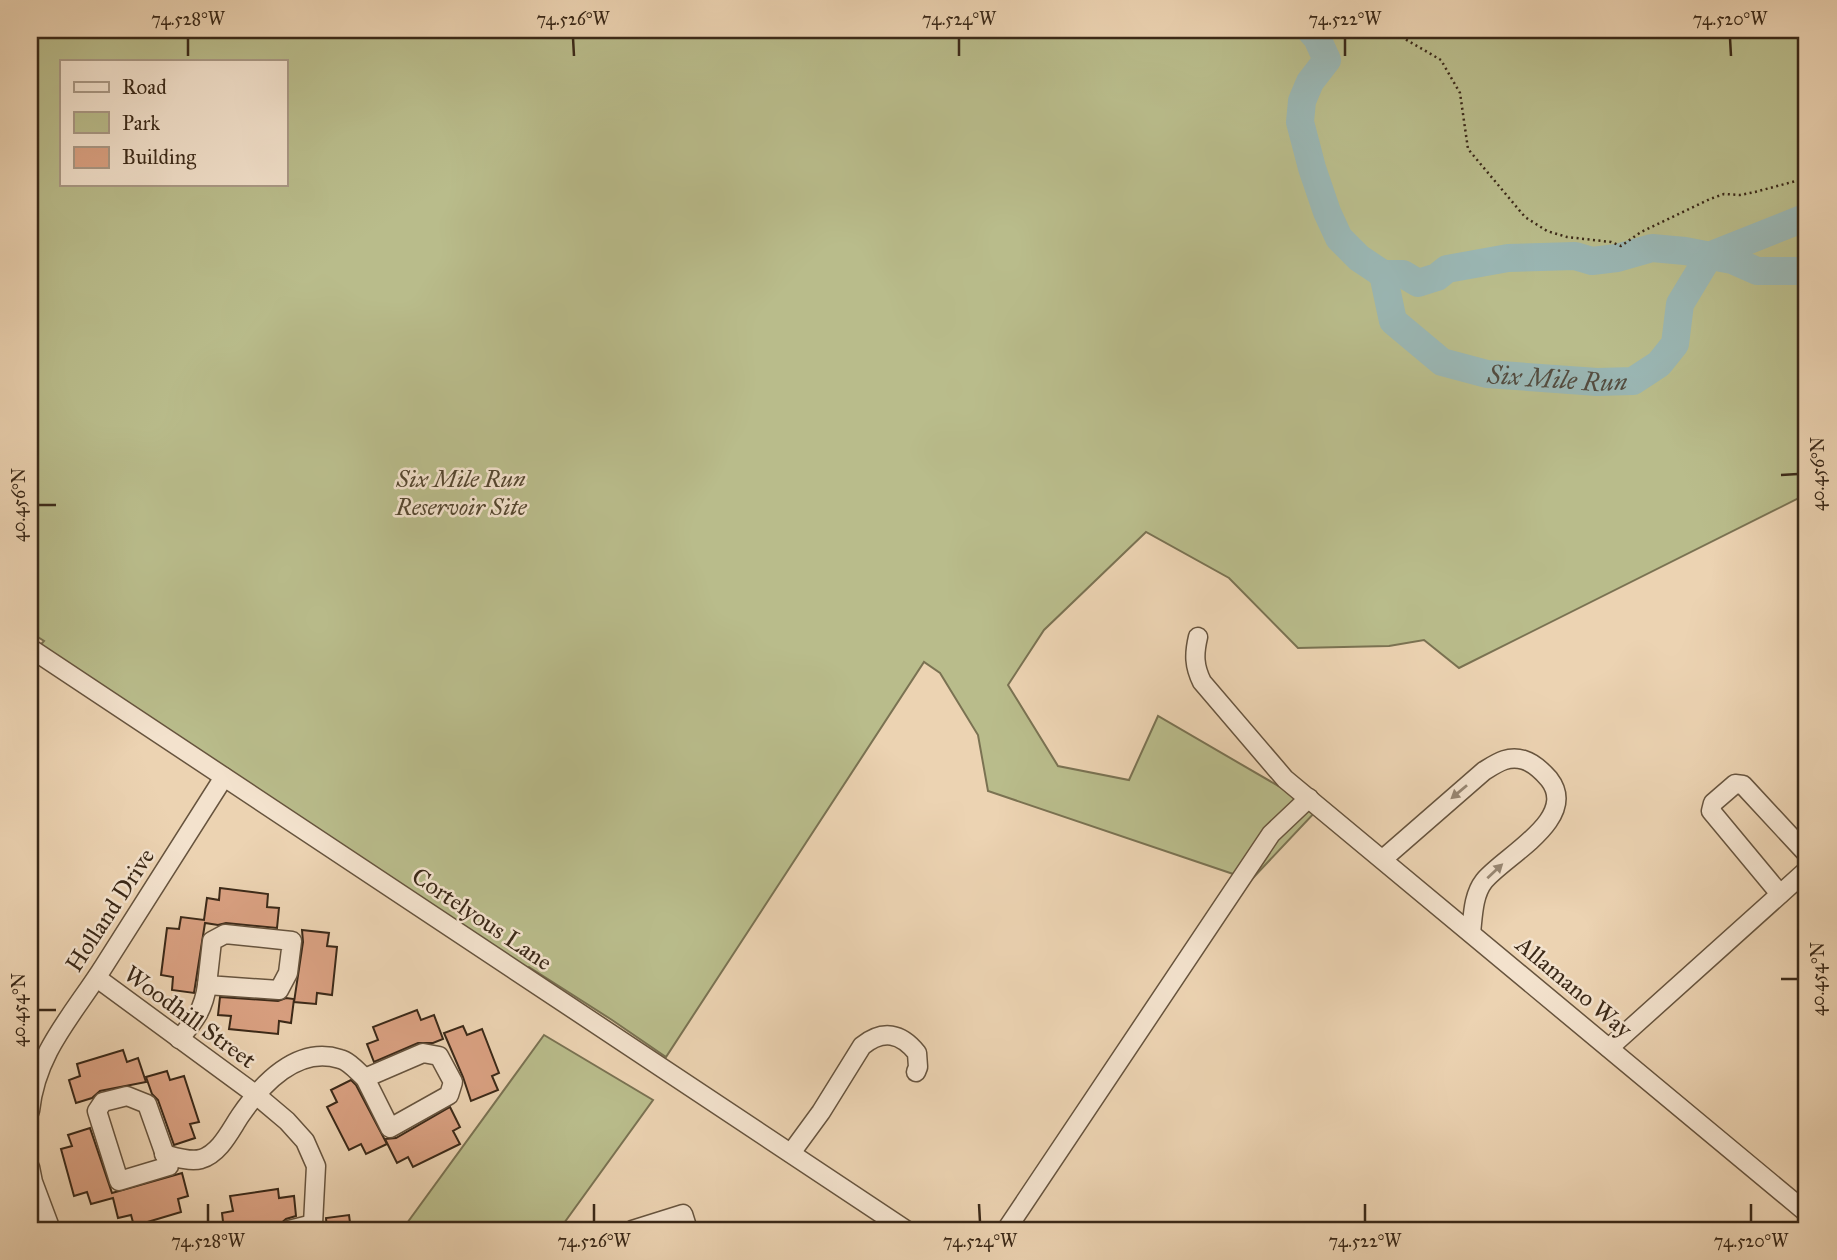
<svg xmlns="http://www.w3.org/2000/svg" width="1837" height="1260" font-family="'IM FELL Great Primer',serif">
	<rect width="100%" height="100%" fill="#ecd3b2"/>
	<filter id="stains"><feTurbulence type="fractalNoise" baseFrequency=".00286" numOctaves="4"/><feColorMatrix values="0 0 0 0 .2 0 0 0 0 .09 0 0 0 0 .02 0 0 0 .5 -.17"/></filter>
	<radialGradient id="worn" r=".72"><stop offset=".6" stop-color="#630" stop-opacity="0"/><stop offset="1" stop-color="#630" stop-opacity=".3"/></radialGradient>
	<g fill="#b9bc8b" stroke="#7a7252" stroke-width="2" fill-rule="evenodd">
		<path d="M30,30H1807V494L1459,668L1424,640L1389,646L1298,648L1229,578L1146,532L1044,630L1008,685L1058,766L1129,780L1158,716L1318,809L1251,880L988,791L978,735L940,673L924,662L666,1057L612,1020L529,967L524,974L36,650L44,641L30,632ZM61,61H285V184H61Z"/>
		<polygon points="544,1035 653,1100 559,1230 402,1230"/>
	</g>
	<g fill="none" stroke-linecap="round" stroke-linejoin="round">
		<g stroke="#9ab6b3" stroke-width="28">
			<polyline points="1310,30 1317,38 1327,60 1310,82 1302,101 1300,122 1312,168 1327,212 1339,238 1359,258 1383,274 1403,274 1418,283 1437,277 1447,269 1508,258 1575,256 1592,261 1617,258 1652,248 1685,251 1732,260 1757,271 1807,271"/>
			<path id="s1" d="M1383,274L1393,321L1442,362L1487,374L1597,382L1633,381L1659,364L1675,344L1680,304L1709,256L1807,217"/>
		</g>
	</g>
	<g fill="#daa182" stroke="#3b2918" stroke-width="2">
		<polygon points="220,888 268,894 267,907 279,908 277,928 226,923 218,925 205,923 194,993 172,990 173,977 161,975 167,928 179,929 181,917 204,920 207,898 219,900"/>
		<polygon points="302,930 329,933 327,946 337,947 332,995 317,993 316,1004 294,1002 303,942"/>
		<polygon points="220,997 278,1001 286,998 294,999 291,1023 279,1021 278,1034 229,1029 231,1016 218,1015"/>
		<polygon points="417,1010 421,1020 434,1015 443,1039 433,1043 418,1043 374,1062 367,1044 378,1040 373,1027"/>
		<polygon points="463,1026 467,1035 482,1029 499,1073 492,1076 498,1090 471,1101 463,1077 444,1033"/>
		<polygon points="123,1050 127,1062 138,1058 146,1082 100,1091 92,1098 76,1103 69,1080 80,1076 77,1064"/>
		<polygon points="167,1071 170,1080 184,1076 199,1122 190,1124 195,1138 174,1145 158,1100 152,1094 146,1077"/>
		<polygon points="351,1080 356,1085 387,1144 366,1154 361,1144 349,1150 327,1107 337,1102 331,1090"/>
		<polygon points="450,1107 460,1127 453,1131 460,1144 413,1167 408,1157 397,1163 385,1139 396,1138"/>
		<polygon points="90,1128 112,1193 182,1173 188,1196 178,1199 181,1212 134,1226 131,1215 118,1218 113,1198 91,1204 87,1192 74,1196 61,1149 72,1146 68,1135"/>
		<polygon points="278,1189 279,1198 294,1196 296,1216 286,1219 278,1226 250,1230 224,1230 222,1213 233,1211 230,1196"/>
		<polygon points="349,1215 351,1230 327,1230 326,1218"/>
	</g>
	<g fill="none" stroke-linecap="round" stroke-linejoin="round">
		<g stroke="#67543e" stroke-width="21">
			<g id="minor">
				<path d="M1198,637C1194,654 1194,666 1202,682L1285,779L1807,1213"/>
				<polyline points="30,648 906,1230"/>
				<path d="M1383,859L1484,771C1497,763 1508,755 1524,760C1534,763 1542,771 1549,779C1580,819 1504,856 1484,881C1473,895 1473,916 1471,933"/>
				<polyline points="1780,894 1711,811 1713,803 1735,784 1743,785 1807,854"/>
				<polygon points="225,934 292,941 288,973 279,990 207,985 212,941"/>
				<polyline points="97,978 255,1094 287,1121 305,1141 316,1166 313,1224"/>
				<path d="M179,1039C194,1022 204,1009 207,985"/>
				<polyline points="1609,1048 1807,870"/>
				<polygon points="423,1053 439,1056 453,1082 449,1095 390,1128 365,1078"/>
				<polygon points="127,1096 147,1104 169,1166 119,1181 97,1111 103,1102"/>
				<path d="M30,1111C36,1052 73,1015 104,966C144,903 184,840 224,777"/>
				<path d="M791,1153L821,1112L862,1046C883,1029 901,1033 917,1053L918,1067L916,1072"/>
				<path d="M164,1154C175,1157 190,1162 201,1159C220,1153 230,1131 240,1116C261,1085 297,1045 340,1059C349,1061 358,1072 365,1078"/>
				<polyline points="30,1167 33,1182 51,1230"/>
				<polyline points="289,1230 313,1224 314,1230"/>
				<polyline points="632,1230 683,1214 688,1230"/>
				<polyline points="1006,1230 1271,834 1309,798"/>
			</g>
		</g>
		<polyline stroke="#3b2918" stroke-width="2.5" stroke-dasharray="2 3.5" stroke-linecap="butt" points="1401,30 1405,39 1441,60 1460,93 1468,149 1525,217 1547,231 1567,237 1611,242 1621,246 1641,232 1710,199 1724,194 1740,195 1755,192 1807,178"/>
		<use href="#minor" stroke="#f3e2cd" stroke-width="18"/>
	</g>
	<defs><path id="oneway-solid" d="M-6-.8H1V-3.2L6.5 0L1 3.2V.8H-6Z" transform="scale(1.75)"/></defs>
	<g fill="#978672">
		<use href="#oneway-solid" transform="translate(1459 792) rotate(140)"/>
		<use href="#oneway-solid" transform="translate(1495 871) rotate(-43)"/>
	</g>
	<path fill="none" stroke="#3b2918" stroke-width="2.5" d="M188,38V56M573,38L574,56M959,38V56M1345,38V56M1730,38L1731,56M1781,475L1798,474M38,505H56M1781,979H1798M38,1010H56M208,1204V1222M594,1204V1222M979,1204L980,1222M1365,1204V1222M1751,1204V1222"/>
	<g text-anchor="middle" stroke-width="5" stroke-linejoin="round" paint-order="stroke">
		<g font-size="24" font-style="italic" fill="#54462f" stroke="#f3e2cd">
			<text x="461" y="487">Six Mile Run<tspan x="461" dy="28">Reservoir Site</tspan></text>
		</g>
		<g font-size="24" fill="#3b2918" stroke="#f3e2cd">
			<text transform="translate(110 910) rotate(-57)" y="8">Holland Drive</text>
			<text transform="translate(482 919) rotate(34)" y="8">Cortelyous Lane</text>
			<text transform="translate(1574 987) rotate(40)" y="8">Allamano Way</text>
			<text transform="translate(190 1017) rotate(36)" y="8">Woodhill Street</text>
		</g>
		<g font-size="26" font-style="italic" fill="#534c3f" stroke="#f3e2cd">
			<text dy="9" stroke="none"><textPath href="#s1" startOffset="229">Six Mile Run</textPath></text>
		</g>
	</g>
	<rect width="1837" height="1260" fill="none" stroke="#ecd3b2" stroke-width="77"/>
	<rect x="60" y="60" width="228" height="126" fill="#f3e2cd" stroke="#a99885" stroke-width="2"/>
	<rect x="74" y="82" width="35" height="10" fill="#f3e2cd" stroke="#a99885" stroke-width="2"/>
	<text x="122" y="94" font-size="21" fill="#3b2918">Road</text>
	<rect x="74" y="112" width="35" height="21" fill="#b9bc8b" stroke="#a99885" stroke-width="2"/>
	<text x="122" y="130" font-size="21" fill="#3b2918">Park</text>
	<rect x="74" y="147" width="35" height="21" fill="#daa182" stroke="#a99885" stroke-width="2"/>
	<text x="122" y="164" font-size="21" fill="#3b2918">Building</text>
	<rect x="38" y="38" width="1760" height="1184" fill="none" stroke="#3b2918" stroke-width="2.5"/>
	<g font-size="18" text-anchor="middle" fill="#3b2918">
		<text x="188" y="25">74.528°W</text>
		<text x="573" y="25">74.526°W</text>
		<text x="959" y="25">74.524°W</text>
		<text x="1345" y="25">74.522°W</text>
		<text x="1730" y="25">74.520°W</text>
		<text transform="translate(1818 474) rotate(-90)" y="6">40.456°N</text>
		<text transform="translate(19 505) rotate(-90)" y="6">40.456°N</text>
		<text transform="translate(1818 979) rotate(-90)" y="6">40.454°N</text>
		<text transform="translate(19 1010) rotate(-90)" y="6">40.454°N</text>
		<text x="208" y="1247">74.528°W</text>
		<text x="594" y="1247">74.526°W</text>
		<text x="980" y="1247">74.524°W</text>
		<text x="1365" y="1247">74.522°W</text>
		<text x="1751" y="1247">74.520°W</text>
	</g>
	<rect width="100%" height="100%" filter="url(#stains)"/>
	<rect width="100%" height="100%" fill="url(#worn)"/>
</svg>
